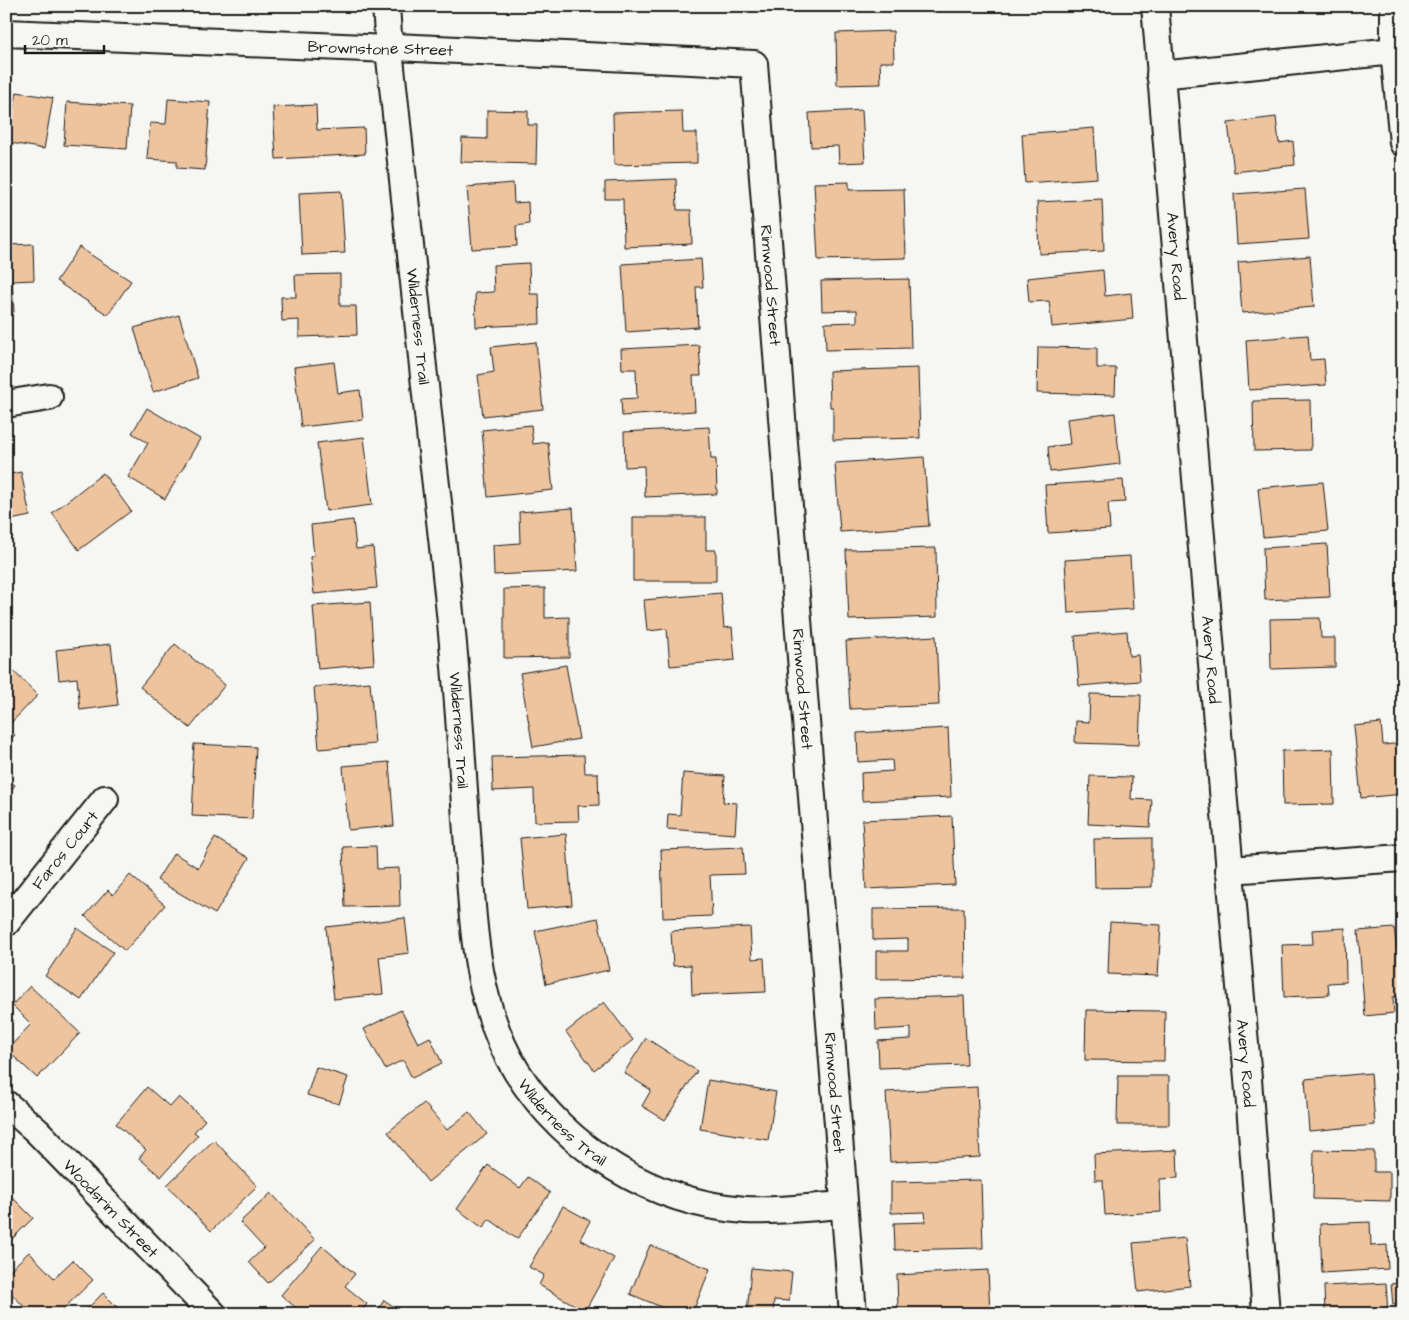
<svg xmlns="http://www.w3.org/2000/svg" width="1409" height="1320" font-family="'Architects Daughter',sans-serif">
	<rect width="100%" height="100%" fill="#f6f6f2"/>
	<filter id="ink" filterUnits="userSpaceOnUse"><feTurbulence type="fractalNoise" baseFrequency=".02" numOctaves="2"/><feDisplacementMap in="SourceGraphic" scale="10" xChannelSelector="R" yChannelSelector="G"/><feConvolveMatrix kernelMatrix="1 2 1 2 8 2 1 2 1" color-interpolation-filters="sRGB"/></filter>
	<g filter="url(#ink)">
		<g fill="#eec49e" stroke="#1c1c1c">
			<polygon points="893,31 894,62 880,62 881,84 837,85 836,33"/>
			<polygon points="17,92 53,98 44,149 6,142 6,104 14,106"/>
			<polygon points="168,99 210,102 205,170 177,168 177,161 147,159 150,123 166,124"/>
			<polygon points="67,102 130,106 127,149 64,145"/>
			<polygon points="316,105 317,130 364,128 365,154 276,159 273,107"/>
			<polygon points="487,110 528,111 528,125 537,125 536,164 461,162 462,138 487,139"/>
			<polygon points="862,110 865,162 839,163 838,146 811,147 809,113"/>
			<polygon points="682,111 683,133 697,133 697,163 614,165 613,113"/>
			<polygon points="1276,117 1279,143 1293,141 1295,165 1234,172 1228,123"/>
			<polygon points="1094,128 1097,178 1025,183 1022,134"/>
			<polygon points="676,179 677,210 691,210 692,244 624,247 623,199 605,199 605,182"/>
			<polygon points="849,182 849,190 904,189 906,258 818,260 814,183"/>
			<polygon points="513,183 514,203 528,202 529,224 516,226 517,246 472,249 467,187"/>
			<polygon points="1305,189 1309,239 1237,244 1234,194"/>
			<polygon points="341,191 345,253 302,255 299,193"/>
			<polygon points="1102,199 1104,251 1039,254 1037,202"/>
			<polygon points="33,244 34,280 12,281 14,312 6,313 6,245"/>
			<polygon points="79,247 131,281 108,315 56,281"/>
			<polygon points="1310,256 1314,307 1242,313 1238,262"/>
			<polygon points="701,259 703,287 696,287 698,327 626,332 622,264"/>
			<polygon points="529,263 530,294 539,294 540,324 476,327 475,293 494,292 493,265"/>
			<polygon points="1103,270 1105,296 1131,293 1133,319 1052,327 1049,301 1029,302 1027,278"/>
			<polygon points="340,274 340,306 356,306 357,335 299,337 299,320 282,321 281,297 296,297 295,275"/>
			<polygon points="909,279 911,348 826,350 825,323 857,322 857,310 822,311 821,281"/>
			<polygon points="179,315 198,378 153,392 134,328"/>
			<polygon points="1308,335 1310,360 1324,359 1326,385 1249,390 1246,340"/>
			<polygon points="536,342 543,409 483,416 478,375 494,372 491,347"/>
			<polygon points="699,345 701,376 693,376 695,411 622,416 621,399 637,398 636,369 622,369 621,349"/>
			<polygon points="1038,347 1097,348 1097,368 1116,368 1115,395 1037,393"/>
			<polygon points="334,362 338,393 360,390 363,420 301,427 294,367"/>
			<polygon points="918,368 920,438 833,440 833,407 830,407 829,371"/>
			<polygon points="1310,400 1311,450 1254,451 1253,401"/>
			<polygon points="147,408 200,439 165,499 128,477 148,443 132,433"/>
			<polygon points="1115,413 1120,464 1050,472 1048,447 1070,444 1067,419"/>
			<polygon points="531,425 533,444 548,442 553,490 488,497 482,430"/>
			<polygon points="709,427 711,459 716,459 717,494 645,497 644,466 625,467 624,432"/>
			<polygon points="364,437 372,505 326,511 317,443"/>
			<polygon points="924,457 929,526 840,532 835,463"/>
			<polygon points="21,472 30,516 6,521 6,475"/>
			<polygon points="103,473 131,511 79,550 52,513"/>
			<polygon points="1123,480 1125,502 1108,503 1110,529 1048,533 1045,485"/>
			<polygon points="1323,482 1328,531 1263,537 1258,488"/>
			<polygon points="573,508 577,571 494,575 493,545 520,543 519,512"/>
			<polygon points="633,517 706,517 706,550 716,550 716,581 633,581"/>
			<polygon points="353,520 356,549 373,547 377,588 314,594 310,557 314,556 311,525"/>
			<polygon points="1327,544 1330,597 1265,600 1263,548"/>
			<polygon points="936,548 937,617 849,620 846,550"/>
			<polygon points="1130,556 1133,609 1068,613 1065,560"/>
			<polygon points="545,588 545,618 569,617 569,657 504,658 504,589"/>
			<polygon points="721,593 724,628 732,627 735,660 670,666 667,629 647,631 644,600"/>
			<polygon points="370,602 374,664 318,669 313,606"/>
			<polygon points="1320,618 1321,638 1335,638 1335,667 1271,669 1270,619"/>
			<polygon points="1127,631 1129,656 1138,655 1140,681 1079,686 1075,636"/>
			<polygon points="936,636 939,705 850,709 846,641"/>
			<polygon points="111,644 118,705 80,710 77,678 59,680 56,650"/>
			<polygon points="175,644 225,685 190,728 140,687"/>
			<polygon points="6,664 38,695 6,728 15,735 6,744"/>
			<polygon points="566,665 579,739 533,747 520,673"/>
			<polygon points="370,682 375,744 319,749 314,687"/>
			<polygon points="1090,694 1141,695 1139,745 1075,743 1076,721 1089,722"/>
			<polygon points="1381,723 1383,745 1403,743 1403,794 1361,798 1354,726"/>
			<polygon points="948,728 951,797 862,801 861,773 893,771 892,760 858,762 857,733"/>
			<polygon points="194,744 256,747 252,819 192,816 194,776 192,776"/>
			<polygon points="1333,749 1334,804 1283,805 1282,751"/>
			<polygon points="584,755 585,773 598,773 599,805 578,806 579,821 535,822 534,789 493,791 492,757"/>
			<polygon points="389,762 394,826 348,830 343,766"/>
			<polygon points="683,773 725,776 723,802 737,803 735,834 667,829 668,814 680,815"/>
			<polygon points="1090,776 1132,777 1131,799 1152,800 1150,827 1088,824"/>
			<polygon points="6,779 15,785 6,798"/>
			<polygon points="952,816 955,885 866,889 862,820"/>
			<polygon points="566,834 572,905 527,909 520,838"/>
			<polygon points="215,838 249,858 215,914 157,880 174,853 198,868"/>
			<polygon points="1152,838 1152,887 1095,888 1094,839"/>
			<polygon points="376,846 377,869 399,868 400,906 345,907 343,847"/>
			<polygon points="743,847 745,874 710,875 712,916 663,918 661,850"/>
			<polygon points="130,875 165,905 125,951 85,916 108,890 113,895"/>
			<polygon points="964,908 965,978 876,979 876,951 908,951 908,939 873,940 873,909"/>
			<polygon points="405,918 409,953 379,957 383,994 334,999 326,927"/>
			<polygon points="598,918 609,970 546,984 535,931"/>
			<polygon points="1110,922 1161,925 1158,976 1108,974"/>
			<polygon points="750,927 752,959 764,958 766,992 692,995 691,965 673,966 671,931"/>
			<polygon points="77,928 113,952 81,1000 45,976"/>
			<polygon points="1345,928 1346,982 1328,983 1329,995 1284,997 1282,945 1313,944 1312,930"/>
			<polygon points="1394,928 1397,950 1403,950 1403,996 1393,997 1394,1013 1365,1016 1358,931"/>
			<polygon points="30,986 80,1033 37,1078 7,1050 31,1024 12,1005"/>
			<polygon points="964,996 967,1065 879,1068 878,1041 911,1039 911,1028 876,1030 875,999"/>
			<polygon points="604,1002 633,1040 594,1070 566,1032"/>
			<polygon points="401,1010 418,1043 430,1037 442,1063 412,1078 403,1060 385,1069 364,1029"/>
			<polygon points="1086,1010 1165,1011 1164,1061 1085,1060"/>
			<polygon points="646,1038 697,1071 665,1120 642,1106 651,1090 624,1073"/>
			<polygon points="316,1067 348,1077 339,1104 307,1095"/>
			<polygon points="1371,1073 1375,1125 1309,1131 1305,1079"/>
			<polygon points="1118,1076 1169,1076 1169,1125 1117,1125"/>
			<polygon points="708,1080 776,1092 768,1140 700,1129"/>
			<polygon points="147,1087 170,1107 179,1097 205,1120 194,1132 198,1135 161,1177 139,1158 146,1150 116,1124"/>
			<polygon points="977,1087 980,1157 890,1162 886,1092"/>
			<polygon points="424,1103 447,1130 469,1112 487,1134 428,1182 388,1132"/>
			<polygon points="214,1140 257,1186 211,1231 167,1185"/>
			<polygon points="1177,1150 1178,1178 1160,1179 1161,1212 1105,1215 1103,1180 1095,1180 1094,1154"/>
			<polygon points="1314,1150 1374,1151 1374,1172 1390,1172 1390,1201 1313,1199"/>
			<polygon points="488,1165 520,1188 528,1177 550,1193 517,1239 489,1219 483,1228 457,1209"/>
			<polygon points="981,1180 983,1248 895,1250 894,1223 926,1222 925,1212 891,1213 891,1182"/>
			<polygon points="6,1191 33,1218 6,1245"/>
			<polygon points="271,1193 315,1240 268,1283 249,1262 264,1248 240,1222"/>
			<polygon points="563,1206 590,1221 580,1239 614,1258 585,1311 539,1285 544,1275 529,1267"/>
			<polygon points="1370,1222 1371,1246 1387,1245 1388,1269 1322,1273 1320,1224"/>
			<polygon points="1185,1238 1190,1286 1138,1292 1133,1243"/>
			<polygon points="650,1245 710,1269 692,1314 678,1314 630,1294"/>
			<polygon points="322,1246 355,1274 345,1286 367,1304 360,1314 303,1314 281,1295"/>
			<polygon points="29,1252 54,1278 73,1260 93,1280 58,1314 31,1314 6,1288 6,1274"/>
			<polygon points="751,1268 792,1272 789,1301 774,1300 773,1314 747,1314"/>
			<polygon points="988,1270 990,1314 908,1314 908,1310 898,1310 897,1275"/>
			<polygon points="1403,1282 1403,1304 1393,1305 1391,1284"/>
			<polygon points="1386,1283 1388,1314 1325,1314 1324,1286"/>
			<polygon points="103,1293 121,1311 119,1314 82,1314"/>
			<polygon points="384,1300 405,1314 376,1314"/>
			<polygon points="1181,1306 1182,1314 1102,1314 1101,1309"/>
		</g>
		<g fill="none" stroke-linecap="round" stroke-linejoin="round">
			<g stroke="#1c1c1c" stroke-width="30">
				<g id="minor">
					<path id="s1" d="M386,6L389,49C404,183 418,317 432,451C440,519 448,587 454,655C460,719 463,782 468,846C473,923 475,1005 517,1072C567,1150 652,1203 745,1210C778,1212 811,1207 844,1205"/>
					<path id="s2" d="M1155,6L1248,1079L1266,1314"/>
					<path id="s3" d="M6,33L389,49L395,47L754,64L853,1314"/>
					<polyline points="1394,51 1403,143"/>
					<polyline points="1160,75 1394,51 1394,6"/>
					<polyline points="6,404 49,397"/>
					<polyline points="1229,870 1403,858"/>
					<path id="s4" d="M6,923L105,799"/>
					<path id="s5" d="M6,1104L37,1131L213,1314"/>
				</g>
			</g>
			<use href="#minor" stroke="#f6f6f2" stroke-width="26"/>
		</g>
	</g>
	<g text-anchor="middle" stroke-width="5" stroke-linejoin="round" paint-order="stroke">
		<g font-size="16" fill="#1c1c1c" stroke="#f6f6f2">
			<text dy="6" stroke="none"><textPath href="#s3" startOffset="375">Brownstone Street</textPath></text>
			<text dy="6" stroke="none"><textPath href="#s2" startOffset="251">Avery Road</textPath></text>
			<text dy="6" stroke="none"><textPath href="#s3" startOffset="971">Rimwood Street</textPath></text>
			<text dy="6" stroke="none"><textPath href="#s1" startOffset="322">Wilderness Trail</textPath></text>
			<text dy="6" stroke="none"><textPath href="#s2" startOffset="656">Avery Road</textPath></text>
			<text dy="6" stroke="none"><textPath href="#s3" startOffset="1376">Rimwood Street</textPath></text>
			<text dy="6" stroke="none"><textPath href="#s1" startOffset="728">Wilderness Trail</textPath></text>
			<text dy="6" stroke="none"><textPath href="#s4" startOffset="94">Faros Court</textPath></text>
			<text dy="6" stroke="none"><textPath href="#s2" startOffset="1061">Avery Road</textPath></text>
			<text dy="6" stroke="none"><textPath href="#s3" startOffset="1781">Rimwood Street</textPath></text>
			<text dy="6" stroke="none"><textPath href="#s1" startOffset="1146">Wilderness Trail</textPath></text>
			<text dy="6" stroke="none"><textPath href="#s5" startOffset="148">Woodsrim Street</textPath></text>
		</g>
	</g>
	<rect width="1409" height="1320" fill="none" stroke="#f6f6f2" stroke-width="25"/>
	<rect x="12" y="12" width="1384" height="1295" fill="none" stroke="#1c1c1c" stroke-width="2" filter="url(#ink)"/>
	<path d="M25 45v8h79v-8" fill="none" stroke="#1c1c1c" stroke-width="2.5"/>
	<text x="32" y="45" font-size="15" fill="#1c1c1c" stroke="#f6f6f2" stroke-width="4" paint-order="stroke">20 m</text>
</svg>
